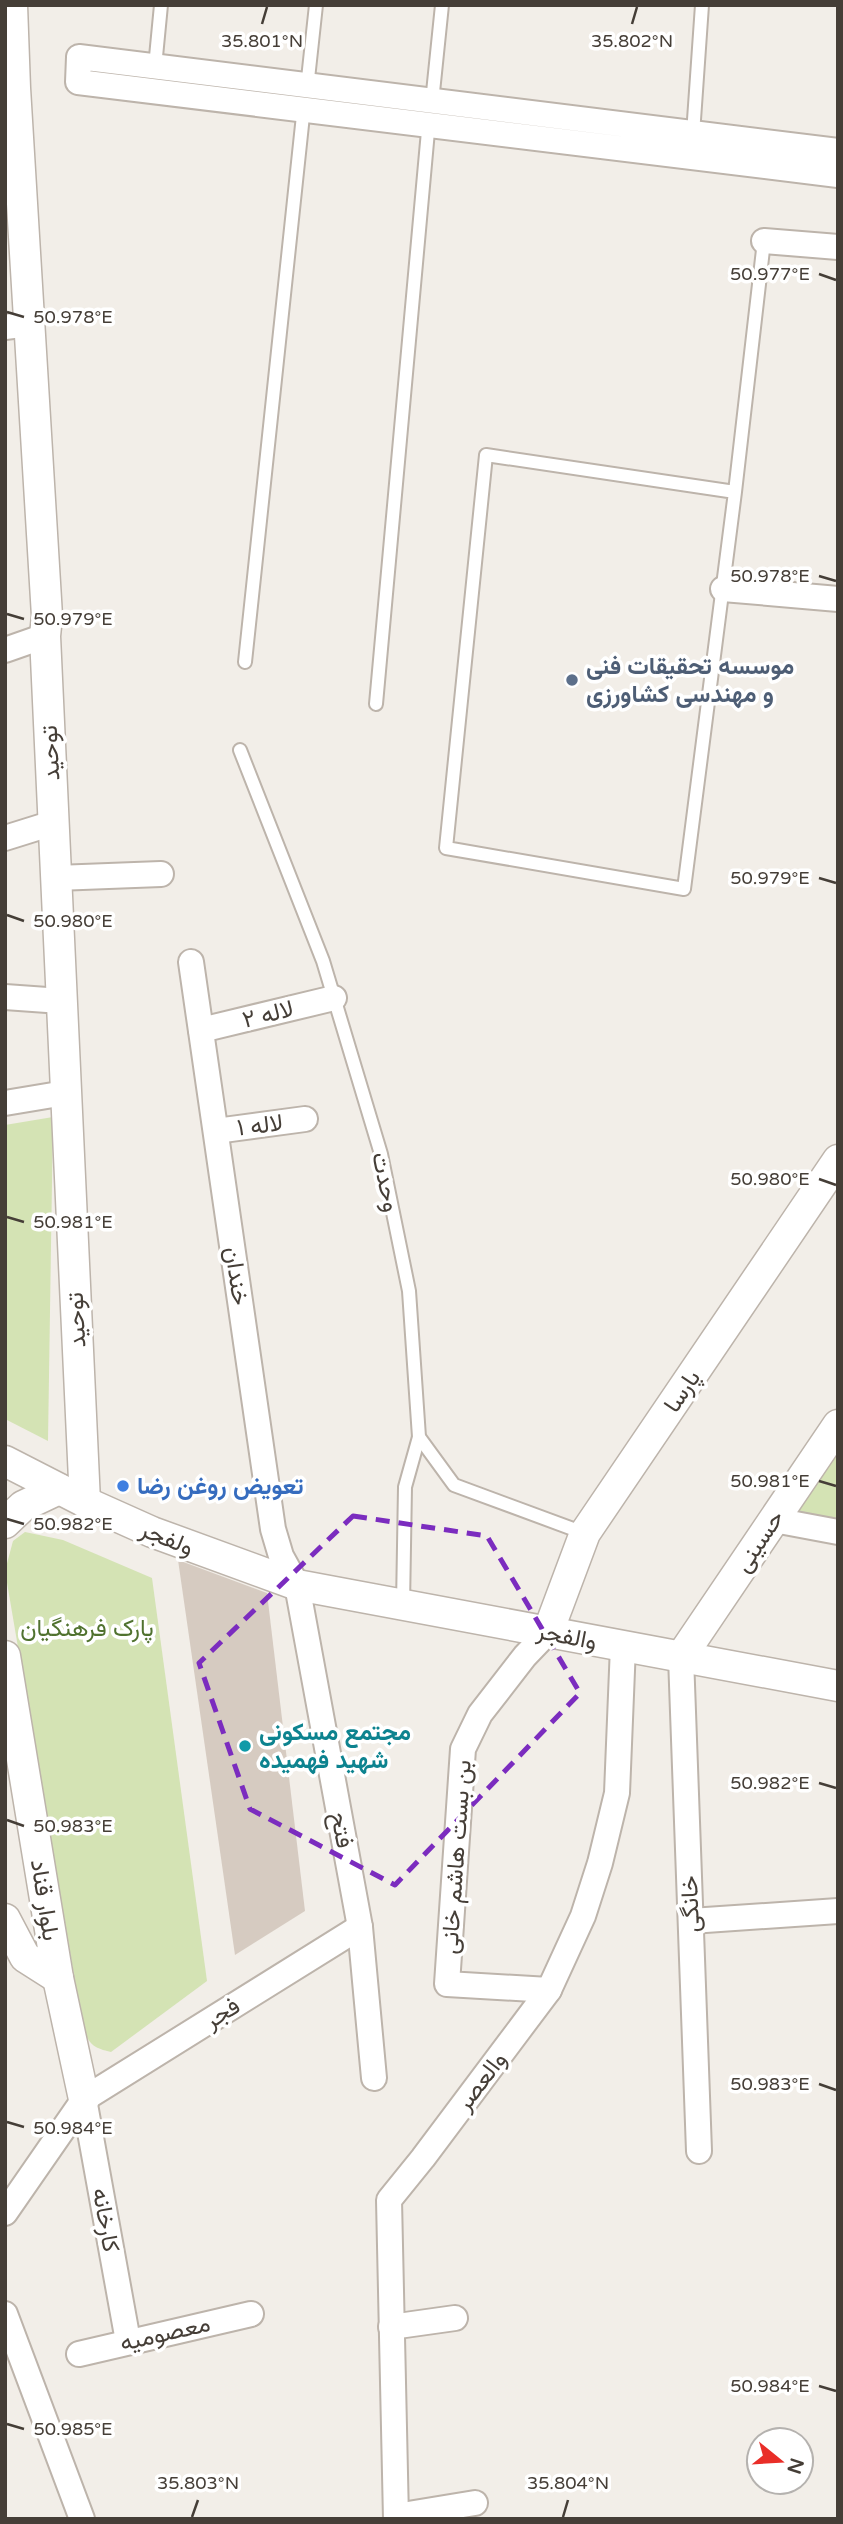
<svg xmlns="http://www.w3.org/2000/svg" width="843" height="2524" font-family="'Varela Round',Vazirmatn,sans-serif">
	<rect width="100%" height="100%" fill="#f2eee8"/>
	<g fill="#d4e3b4">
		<polygon points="53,1117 48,1441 5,1419 5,1125"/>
		<polygon points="838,1447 838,1521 794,1512"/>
		<path d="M25,1532L63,1540L152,1578L207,1981L111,2052C93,2048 89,2044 83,2028L5,1571L13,1541Z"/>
	</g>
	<polygon fill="#d6cbc1" points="178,1560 267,1593 305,1911 235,1955"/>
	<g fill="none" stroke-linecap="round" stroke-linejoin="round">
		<g stroke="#bdb4ab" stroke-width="16">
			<g id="service">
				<polyline points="155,67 161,5"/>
				<polyline points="307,88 316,5"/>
				<polyline points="432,102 442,5"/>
				<polyline points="693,134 702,5"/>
				<polyline points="735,492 486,455 446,848 684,889 735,492 764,241"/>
				<polyline points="245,662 304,106"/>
				<polyline points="376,704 429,120"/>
				<polyline points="240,750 323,961 381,1154 409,1291 419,1437 454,1485 584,1533"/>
				<polyline points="403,1605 405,1487 419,1437"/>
			</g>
		</g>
		<g stroke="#bdb4ab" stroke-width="28">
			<g id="minor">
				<polyline points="838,151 79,57 78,82 838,175"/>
				<polyline points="764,241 838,247"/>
				<polyline points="5,327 29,324"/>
				<polyline points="723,589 838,599"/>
				<polyline points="5,650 45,636"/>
				<polyline points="5,838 53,823"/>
				<polyline points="56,878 161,874"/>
				<polyline points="191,962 273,1529 281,1556 297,1585 360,1927 374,2078"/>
				<polyline points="5,997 61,1001"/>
				<polyline points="201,1030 334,998"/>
				<polyline points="5,1103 65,1093"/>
				<polyline points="216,1131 305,1119"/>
				<polyline points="774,1520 838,1532"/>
				<polyline points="548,1632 525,1656 480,1714 463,1749 447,1984 549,1990"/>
				<polyline points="681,1657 699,2151"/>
				<polyline points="691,1921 838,1911"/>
				<polyline points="84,2099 128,2341"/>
				<polyline points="5,2213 84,2099 360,1927"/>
				<polyline points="5,2314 82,2519"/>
				<polyline points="391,2327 455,2318"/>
				<polyline points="79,2354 251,2314"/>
				<polyline points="396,2516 475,2503"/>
				<polyline points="396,2519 389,2200 423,2158 549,1990 583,1916 600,1863 617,1793 623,1646"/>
			</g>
		</g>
		<g stroke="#bdb4ab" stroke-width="33">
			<g id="tertiary">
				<polyline points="12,5 15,88 47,616 45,636 85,1502"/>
				<polyline points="5,1461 85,1502 152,1532 297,1585 838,1686"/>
				<polyline points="5,1523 23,1506 59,1489"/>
				<polyline points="548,1632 585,1533 838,1160"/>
				<polyline points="5,1656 58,1978 84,2099"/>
				<polyline points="681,1657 838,1425"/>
				<polyline points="5,1919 25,1957 58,1978"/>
			</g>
		</g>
		<use href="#service" stroke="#fff" stroke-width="12"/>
		<use href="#minor" stroke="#fff" stroke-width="24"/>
		<use href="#tertiary" stroke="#fff" stroke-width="30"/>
	</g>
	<path fill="none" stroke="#7b2cbf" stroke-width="5" stroke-dasharray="14 9" stroke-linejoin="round" d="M353,1516L487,1536L580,1693L395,1885L250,1809L199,1663Z"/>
	<path fill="none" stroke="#453e37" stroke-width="2.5" d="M262,24L267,7M632,24L637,7M819,274L836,280M7,312L24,317M819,576L836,581M7,614L24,619M819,878L836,883M7,915L24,921M819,1179L836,1185M7,1217L24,1222M819,1481L836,1486M7,1519L24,1524M819,1783L836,1788M7,1820L24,1826M819,2084L836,2090M7,2122L24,2127M819,2386L836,2391M7,2424L24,2429M192,2517L198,2500M563,2517L568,2500"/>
	<circle fill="#5c6f8a" stroke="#fff" stroke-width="2.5" cx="572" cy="680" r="7"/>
	<circle fill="#3f7fe0" stroke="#fff" stroke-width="2.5" cx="123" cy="1486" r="7"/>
	<circle fill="#0f9aa8" stroke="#fff" stroke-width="2.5" cx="245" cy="1746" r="7"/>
	<g text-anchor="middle" stroke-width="7" stroke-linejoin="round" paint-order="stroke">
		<g font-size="24" font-weight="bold" fill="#4e5e75" stroke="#fff" text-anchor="start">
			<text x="586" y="674">موسسه تحقیقات فنی<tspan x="586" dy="28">و مهندسی کشاورزی</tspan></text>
		</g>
		<g font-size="24" fill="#453e37" stroke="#fff">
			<text transform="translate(50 753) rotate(-93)" y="8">توحید</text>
			<text transform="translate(268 1014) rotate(-14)" y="8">لاله ۲</text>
			<text transform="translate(260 1125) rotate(-7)" y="8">لاله ۱</text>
			<text transform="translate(386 1182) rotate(78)" y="8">وحدت</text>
			<text transform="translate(237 1276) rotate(82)" y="8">خندان</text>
			<text transform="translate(76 1320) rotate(-93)" y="8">توحید</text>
			<text transform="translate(682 1391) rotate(-56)" y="8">پارسا</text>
			<text transform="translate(167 1538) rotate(22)" y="8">ولفجر</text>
			<text transform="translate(759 1541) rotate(-56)" y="8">حسینی</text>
			<text transform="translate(567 1636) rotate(11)" y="8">والفجر</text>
			<text transform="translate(342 1830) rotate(79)" y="8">فتح</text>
			<text transform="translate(456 1857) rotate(-86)" y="8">بن بست هاشم خانی</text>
			<text transform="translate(45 1900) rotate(81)" y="8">بلوار قناد</text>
			<text transform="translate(690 1904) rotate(-92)" y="8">خانگی</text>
			<text transform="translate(222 2013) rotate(-32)" y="8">فجر</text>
			<text transform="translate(481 2081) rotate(-53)" y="8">والعصر</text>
			<text transform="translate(106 2220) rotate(80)" y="8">کارخانه</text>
			<text transform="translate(165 2333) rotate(-13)" y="8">معصومیه</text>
		</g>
		<g font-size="24" font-weight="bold" fill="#366cbe" stroke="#fff" text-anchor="start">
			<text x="137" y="1494">تعویض روغن رضا</text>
		</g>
		<g font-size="24" fill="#50722f" stroke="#fff">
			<text x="87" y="1636">پارک فرهنگیان</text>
		</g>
		<g font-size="24" font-weight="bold" fill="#0d838f" stroke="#fff" text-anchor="start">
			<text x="259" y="1740">مجتمع مسکونی<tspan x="259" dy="28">شهید فهمیده</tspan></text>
		</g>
	</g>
	<g font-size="18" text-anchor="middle" fill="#453e37" stroke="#fff" stroke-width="7" stroke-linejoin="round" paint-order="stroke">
		<text x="262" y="47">35.801°N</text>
		<text x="632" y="47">35.802°N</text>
		<text x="770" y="280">50.977°E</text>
		<text x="73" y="323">50.978°E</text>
		<text x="770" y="582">50.978°E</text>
		<text x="73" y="625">50.979°E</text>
		<text x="770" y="884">50.979°E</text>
		<text x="73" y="927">50.980°E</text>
		<text x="770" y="1185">50.980°E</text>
		<text x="73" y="1228">50.981°E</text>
		<text x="770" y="1487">50.981°E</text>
		<text x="73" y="1530">50.982°E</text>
		<text x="770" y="1789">50.982°E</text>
		<text x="73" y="1832">50.983°E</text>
		<text x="770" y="2090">50.983°E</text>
		<text x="73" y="2134">50.984°E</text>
		<text x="770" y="2392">50.984°E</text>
		<text x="73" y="2435">50.985°E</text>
		<text x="198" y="2489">35.803°N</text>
		<text x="568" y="2489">35.804°N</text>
	</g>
	<rect width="843" height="2524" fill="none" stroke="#453e37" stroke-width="14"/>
	<g transform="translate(780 2461) rotate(108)"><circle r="33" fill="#ffffff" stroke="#b5b2af" stroke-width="2"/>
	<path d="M0-5L12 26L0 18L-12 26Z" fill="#e92e28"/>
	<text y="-10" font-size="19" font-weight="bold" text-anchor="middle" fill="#453e37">N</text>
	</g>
</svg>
